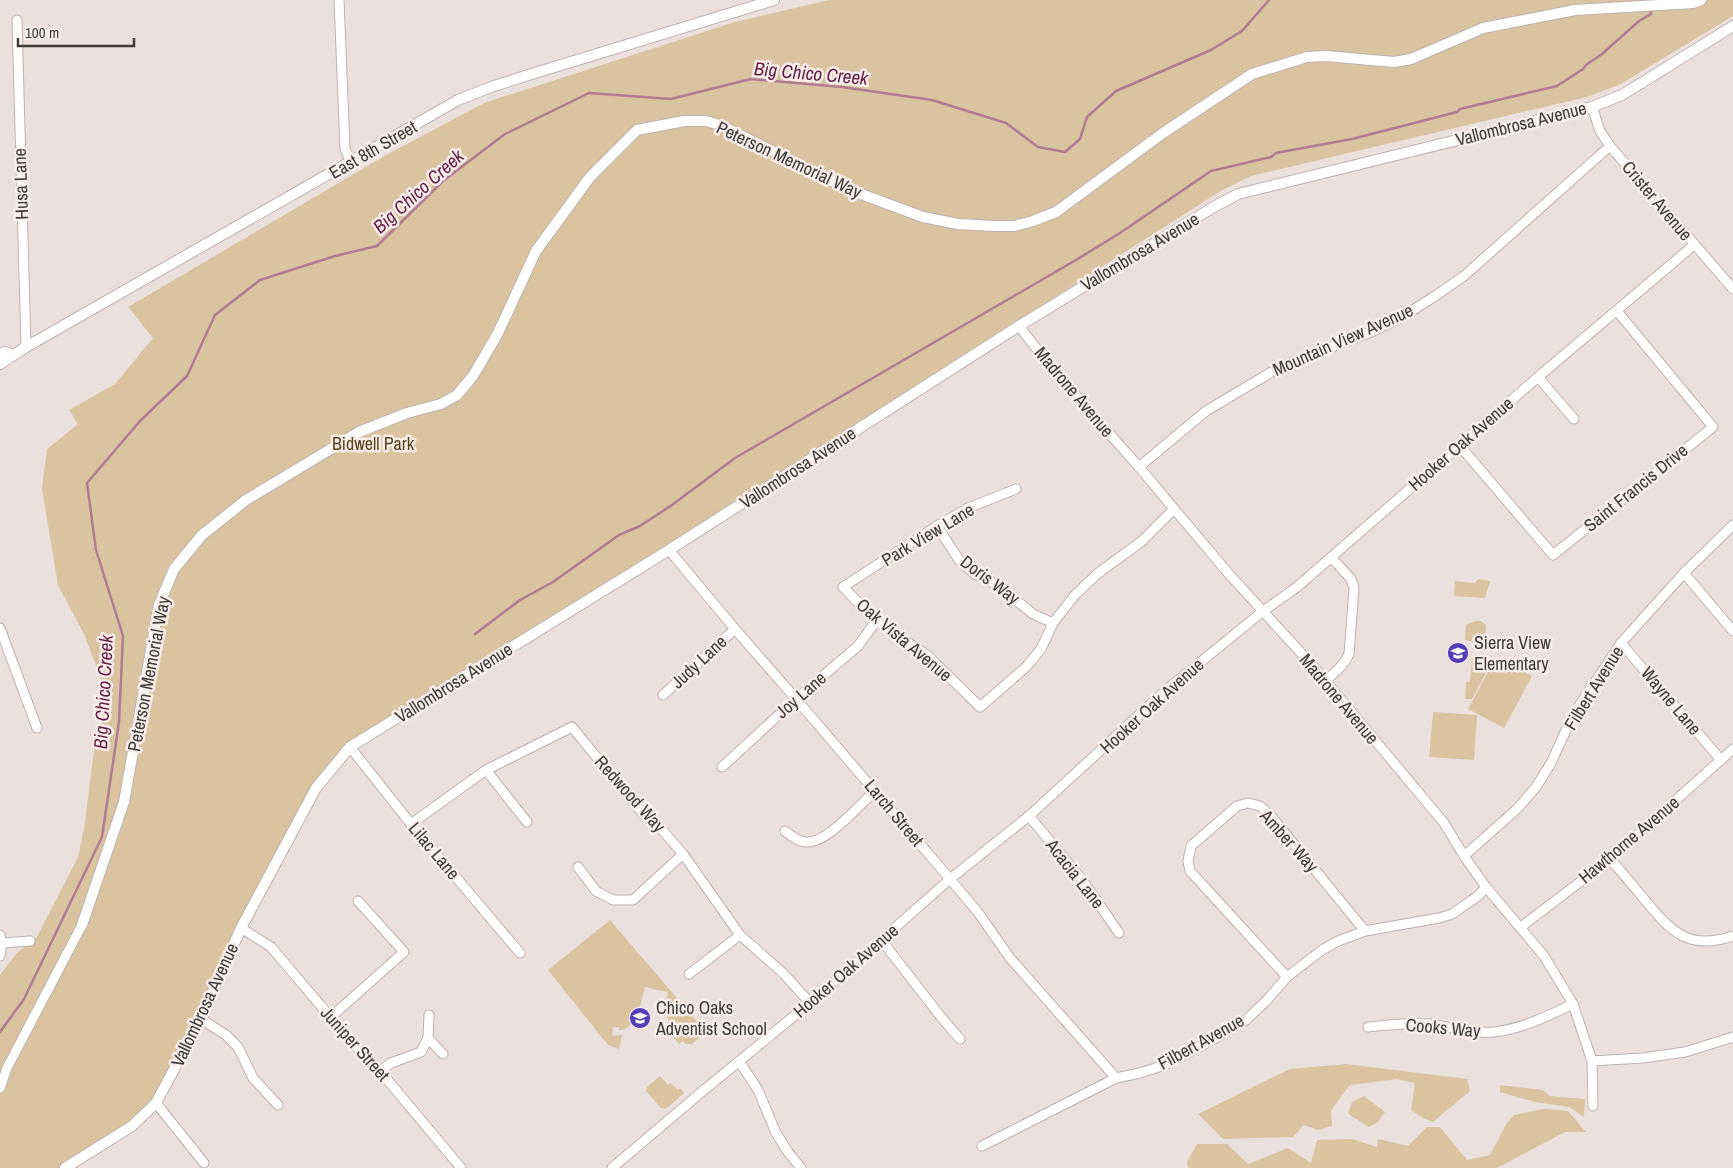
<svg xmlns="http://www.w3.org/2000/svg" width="1733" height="1168" font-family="'Archivo Narrow',sans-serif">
	<rect width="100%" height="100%" fill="#ebe0dd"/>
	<g fill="#dac39f">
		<polygon points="829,0 1733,0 1733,16 1619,85 1587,97 1251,176 1219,192 350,747 316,788 156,1103 65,1168 0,1168 0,975 16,954 37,937 78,857 84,829 94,751 108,698 84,634 58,585 42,489 47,449 78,424 69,410 115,384 153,338 128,307 388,154 484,103 735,22"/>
		<polygon points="1478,579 1490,581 1485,598 1454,596 1455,581 1475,583"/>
		<polygon points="1475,621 1481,621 1486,625 1485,639 1478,643 1465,640 1466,625"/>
		<polygon points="1496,657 1532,676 1504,728 1468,709"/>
		<polygon points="1472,658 1486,659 1490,666 1472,699 1465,699 1466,682 1470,682"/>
		<polygon points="1433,712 1477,715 1474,760 1429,757"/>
		<path d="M610,920L706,1032L692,1044H686L683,1041L679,1044L671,1035L659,1033V1029L668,1023V1018L663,1013L668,992L645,987C640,1003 639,1022 623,1030H619V1027H613L612,1036L622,1035L619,1049L608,1045L548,970Z"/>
		<polygon points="1346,1064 1467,1079 1470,1091 1433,1122 1423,1118 1411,1110 1415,1083 1397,1079 1350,1085 1331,1110 1332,1126 1318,1130 1304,1125 1293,1137 1223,1139 1198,1114 1290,1069"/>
		<polygon points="660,1076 668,1085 671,1083 678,1090 680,1088 684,1093 666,1109 661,1108 646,1091 647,1087"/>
		<polygon points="1500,1085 1543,1090 1550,1096 1585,1099 1584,1117 1570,1107 1535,1102 1500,1092"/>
		<polygon points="1364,1096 1385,1112 1378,1122 1369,1127 1348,1114 1352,1102"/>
		<polygon points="1544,1109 1568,1111 1586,1132 1565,1132 1497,1168 1188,1168 1187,1162 1197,1144 1227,1144 1248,1164 1288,1148 1311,1163 1317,1140 1352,1139 1377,1147 1378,1139 1408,1146 1427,1127 1440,1127 1467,1160 1490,1155 1507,1123 1514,1115"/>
	</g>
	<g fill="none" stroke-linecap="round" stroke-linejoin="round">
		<g stroke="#b37a93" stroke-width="2.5">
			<polyline points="475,634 520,600 553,582 619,535 640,526 672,505 735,458 1076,260 1120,233 1211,171 1271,157 1276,153 1352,139 1457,112 1460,109 1557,86 1583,69 1586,65 1602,54 1639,21 1651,14 1651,10"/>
			<polyline points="0,1032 24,999 102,837 119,722 123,636 96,550 87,483 140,421 187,376 215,315 260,280 335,256 377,246 443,181 505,134 589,93 671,99 751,79 842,87 932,100 1006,123 1038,147 1065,152 1080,139 1087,117 1116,91 1211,50 1242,31 1269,0"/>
		</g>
		<g stroke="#bdb3b0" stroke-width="11">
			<g id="minor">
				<polyline points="339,0 345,149 351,162"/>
				<polyline points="17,20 26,347"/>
				<polyline points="1592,107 1600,131 1610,146 1733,289"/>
				<polyline points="1019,326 1054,371 1139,467 1228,573 1312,665 1444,823 1464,856 1486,887 1544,956 1573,1004 1592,1061 1593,1106"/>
				<polyline points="0,354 5,351 14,355"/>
				<polyline points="1538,377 1574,419"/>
				<polyline points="1460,446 1553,555 1713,427 1617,311"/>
				<polyline points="1139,467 1206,411 1280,367 1371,332 1402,317 1432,298 1464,276 1610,146"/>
				<polyline points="1016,489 968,508 937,526 843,587 876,621 927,655 980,707 1026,667 1041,649 1053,623 1075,595 1097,574 1142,541 1174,509"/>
				<polyline points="937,526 959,560 975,574 999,586 1033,614 1053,623"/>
				<polyline points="669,550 735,629 796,699 950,879 977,911 1010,958 1116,1078"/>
				<polyline points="1684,573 1733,631"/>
				<polyline points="0,628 37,728"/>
				<polyline points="1621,643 1721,760"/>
				<path d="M1325,681C1334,673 1344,666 1349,654L1354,588L1351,579L1331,557"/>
				<polyline points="663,695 735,629"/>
				<polyline points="350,747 411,824 520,953"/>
				<polyline points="722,767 796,699 858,646 876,621"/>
				<polyline points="486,770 527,822"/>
				<polyline points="1029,816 1083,881 1119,933"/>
				<polyline points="411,824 486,770 572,727 644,815 664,832 683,854 740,935 784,974 810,1003"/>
				<path d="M785,831C791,836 799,842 806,842C827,844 860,804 875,791"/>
				<polyline points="1464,856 1517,809 1536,787 1551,763 1573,715 1621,643 1684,573 1733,525"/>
				<path d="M1610,859C1622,872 1633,886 1645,900C1671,932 1689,951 1733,936"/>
				<polyline points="578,867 596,891 613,900 633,900 683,854"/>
				<polyline points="1521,927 1610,859 1733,749"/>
				<polyline points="241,928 271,947 349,1039 380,1071 461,1168"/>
				<polyline points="0,935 2,943 30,941"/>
				<polyline points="882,941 941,1017 960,1039"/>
				<polyline points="0,956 2,943"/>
				<polyline points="689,974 740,935"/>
				<polyline points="1287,977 1190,871 1188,861 1191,846 1237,806 1248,803 1260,806 1271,816 1365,931"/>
				<polyline points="331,1017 404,952 358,901"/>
				<polyline points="201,1019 226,1035 238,1047 253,1078 278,1105"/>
				<path d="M1368,1027C1388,1025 1410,1022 1430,1024C1452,1027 1471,1034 1494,1032C1521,1029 1548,1016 1573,1004"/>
				<polyline points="428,1038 443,1054"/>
				<polyline points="739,1061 758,1090 776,1133 788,1152 801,1168"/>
				<polyline points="1592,1061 1643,1058 1685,1052 1733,1037"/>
				<polyline points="380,1071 391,1063 421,1052 428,1038 429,1015"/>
				<polyline points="0,1088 7,1068 82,925"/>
				<polyline points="156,1103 204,1163"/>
				<polyline points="982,1146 1116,1078 1140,1073 1165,1065 1214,1039 1246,1020 1267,1000 1287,977 1322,950 1338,941 1365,931 1439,918 1452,914 1478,896 1486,887"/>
				<polyline points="612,1168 704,1090 810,1003 950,879 1029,816 1165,691 1262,612 1297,587 1538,377 1694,245"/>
			</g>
		</g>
		<g stroke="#bdb3b0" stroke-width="12">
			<g id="tertiary">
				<polyline points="0,364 26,347 458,100 491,87 538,72 774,0"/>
				<polyline points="82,925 124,802 159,605 174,569 202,535 246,500 359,432 407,413 441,404 457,395 473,376 498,333 536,251 590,177 637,130 684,121 706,121 720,125 850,190 923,217 958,224 994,226 1014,226 1033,221 1056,212 1163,133 1252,74 1307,57 1326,56 1394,62 1411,59 1483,28 1575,10 1693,3 1701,0"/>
				<polyline points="65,1168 132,1126 156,1103 201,1019 241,928 316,788 350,747 669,550 1019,326 1212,208 1238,194 1592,107 1622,95 1733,26"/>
			</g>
		</g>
		<use href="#minor" stroke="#fff" stroke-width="9"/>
		<use href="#tertiary" stroke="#fff" stroke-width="10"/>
	</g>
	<defs>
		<g id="school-disc" transform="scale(1.125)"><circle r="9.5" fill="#543fb7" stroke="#f8edeb"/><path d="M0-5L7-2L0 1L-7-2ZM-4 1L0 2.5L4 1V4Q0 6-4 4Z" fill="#fff"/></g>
	</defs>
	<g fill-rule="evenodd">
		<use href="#school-disc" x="1458" y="653"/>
		<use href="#school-disc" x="640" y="1018"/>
	</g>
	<g text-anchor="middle" stroke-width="5" stroke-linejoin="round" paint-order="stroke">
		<g font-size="18" fill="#3f3b39" stroke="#f8edeb">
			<text transform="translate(1521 124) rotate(-14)" y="6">Vallombrosa Avenue</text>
			<text transform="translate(373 150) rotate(-30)" y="6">East 8th Street</text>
			<text transform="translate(789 160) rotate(25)" y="6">Peterson Memorial Way</text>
			<text transform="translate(21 184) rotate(-92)" y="6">Husa Lane</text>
			<text transform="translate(1657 201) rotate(50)" y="6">Crister Avenue</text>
			<text transform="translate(1140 252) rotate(-31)" y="6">Vallombrosa Avenue</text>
			<text transform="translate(1343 340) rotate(-24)" y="6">Mountain View Avenue</text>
			<text transform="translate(1074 392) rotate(50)" y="6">Madrone Avenue</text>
			<text transform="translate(1461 444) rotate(-41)" y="6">Hooker Oak Avenue</text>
			<text transform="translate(798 468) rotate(-33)" y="6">Vallombrosa Avenue</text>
			<text transform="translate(1636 488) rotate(-39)" y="6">Saint Francis Drive</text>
			<text transform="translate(928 535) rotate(-31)" y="6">Park View Lane</text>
			<text transform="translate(990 580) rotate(37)" y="6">Doris Way</text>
			<text transform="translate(904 640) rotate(40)" y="6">Oak Vista Avenue</text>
			<text transform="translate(699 662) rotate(-43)" y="6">Judy Lane</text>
			<text transform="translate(149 674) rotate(-79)" y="6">Peterson Memorial Way</text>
			<text transform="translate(454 683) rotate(-32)" y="6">Vallombrosa Avenue</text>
			<text transform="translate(1594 688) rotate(-58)" y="6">Filbert Avenue</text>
			<text transform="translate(801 695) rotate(-41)" y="6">Joy Lane</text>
			<text transform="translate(1339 699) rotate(50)" y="6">Madrone Avenue</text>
			<text transform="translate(1671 701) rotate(50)" y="6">Wayne Lane</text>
			<text transform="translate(1152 706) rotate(-42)" y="6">Hooker Oak Avenue</text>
			<text transform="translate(630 794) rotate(48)" y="6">Redwood Way</text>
			<text transform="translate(894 813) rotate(50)" y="6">Larch Street</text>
			<text transform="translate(1629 840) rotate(-40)" y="6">Hawthorne Avenue</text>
			<text transform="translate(1289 841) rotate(48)" y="6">Amber Way</text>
			<text transform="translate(434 851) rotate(50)" y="6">Lilac Lane</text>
			<text transform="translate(1075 874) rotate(52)" y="6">Acacia Lane</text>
			<text transform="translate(846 971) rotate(-41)" y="6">Hooker Oak Avenue</text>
			<text transform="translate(205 1005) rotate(-65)" y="6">Vallombrosa Avenue</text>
			<text transform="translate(1443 1028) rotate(5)" y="6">Cooks Way</text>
			<text transform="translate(1201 1042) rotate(-29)" y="6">Filbert Avenue</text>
			<text transform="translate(355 1044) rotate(48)" y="6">Juniper Street</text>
		</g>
		<g font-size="18" fill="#5a441b" stroke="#f8edeb">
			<text x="373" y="450">Bidwell Park</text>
		</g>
		<g font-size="18" fill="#3f3b39" stroke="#f8edeb" text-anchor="start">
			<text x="1474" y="649">Sierra View<tspan x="1474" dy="21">Elementary</tspan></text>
			<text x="656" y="1014">Chico Oaks<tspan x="656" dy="21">Adventist School</tspan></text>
		</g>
		<g font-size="19" font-style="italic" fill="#621d42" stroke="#f8edeb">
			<text transform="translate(811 73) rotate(5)" y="7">Big Chico Creek</text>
			<text transform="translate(418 191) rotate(-42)" y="7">Big Chico Creek</text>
			<text transform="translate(103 692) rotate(-87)" y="7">Big Chico Creek</text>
		</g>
	</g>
	<path d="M18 38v8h116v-8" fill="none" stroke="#3f3b39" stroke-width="2.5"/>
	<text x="25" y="38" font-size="15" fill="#3f3b39" stroke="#f8edeb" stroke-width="4" paint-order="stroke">100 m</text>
</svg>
